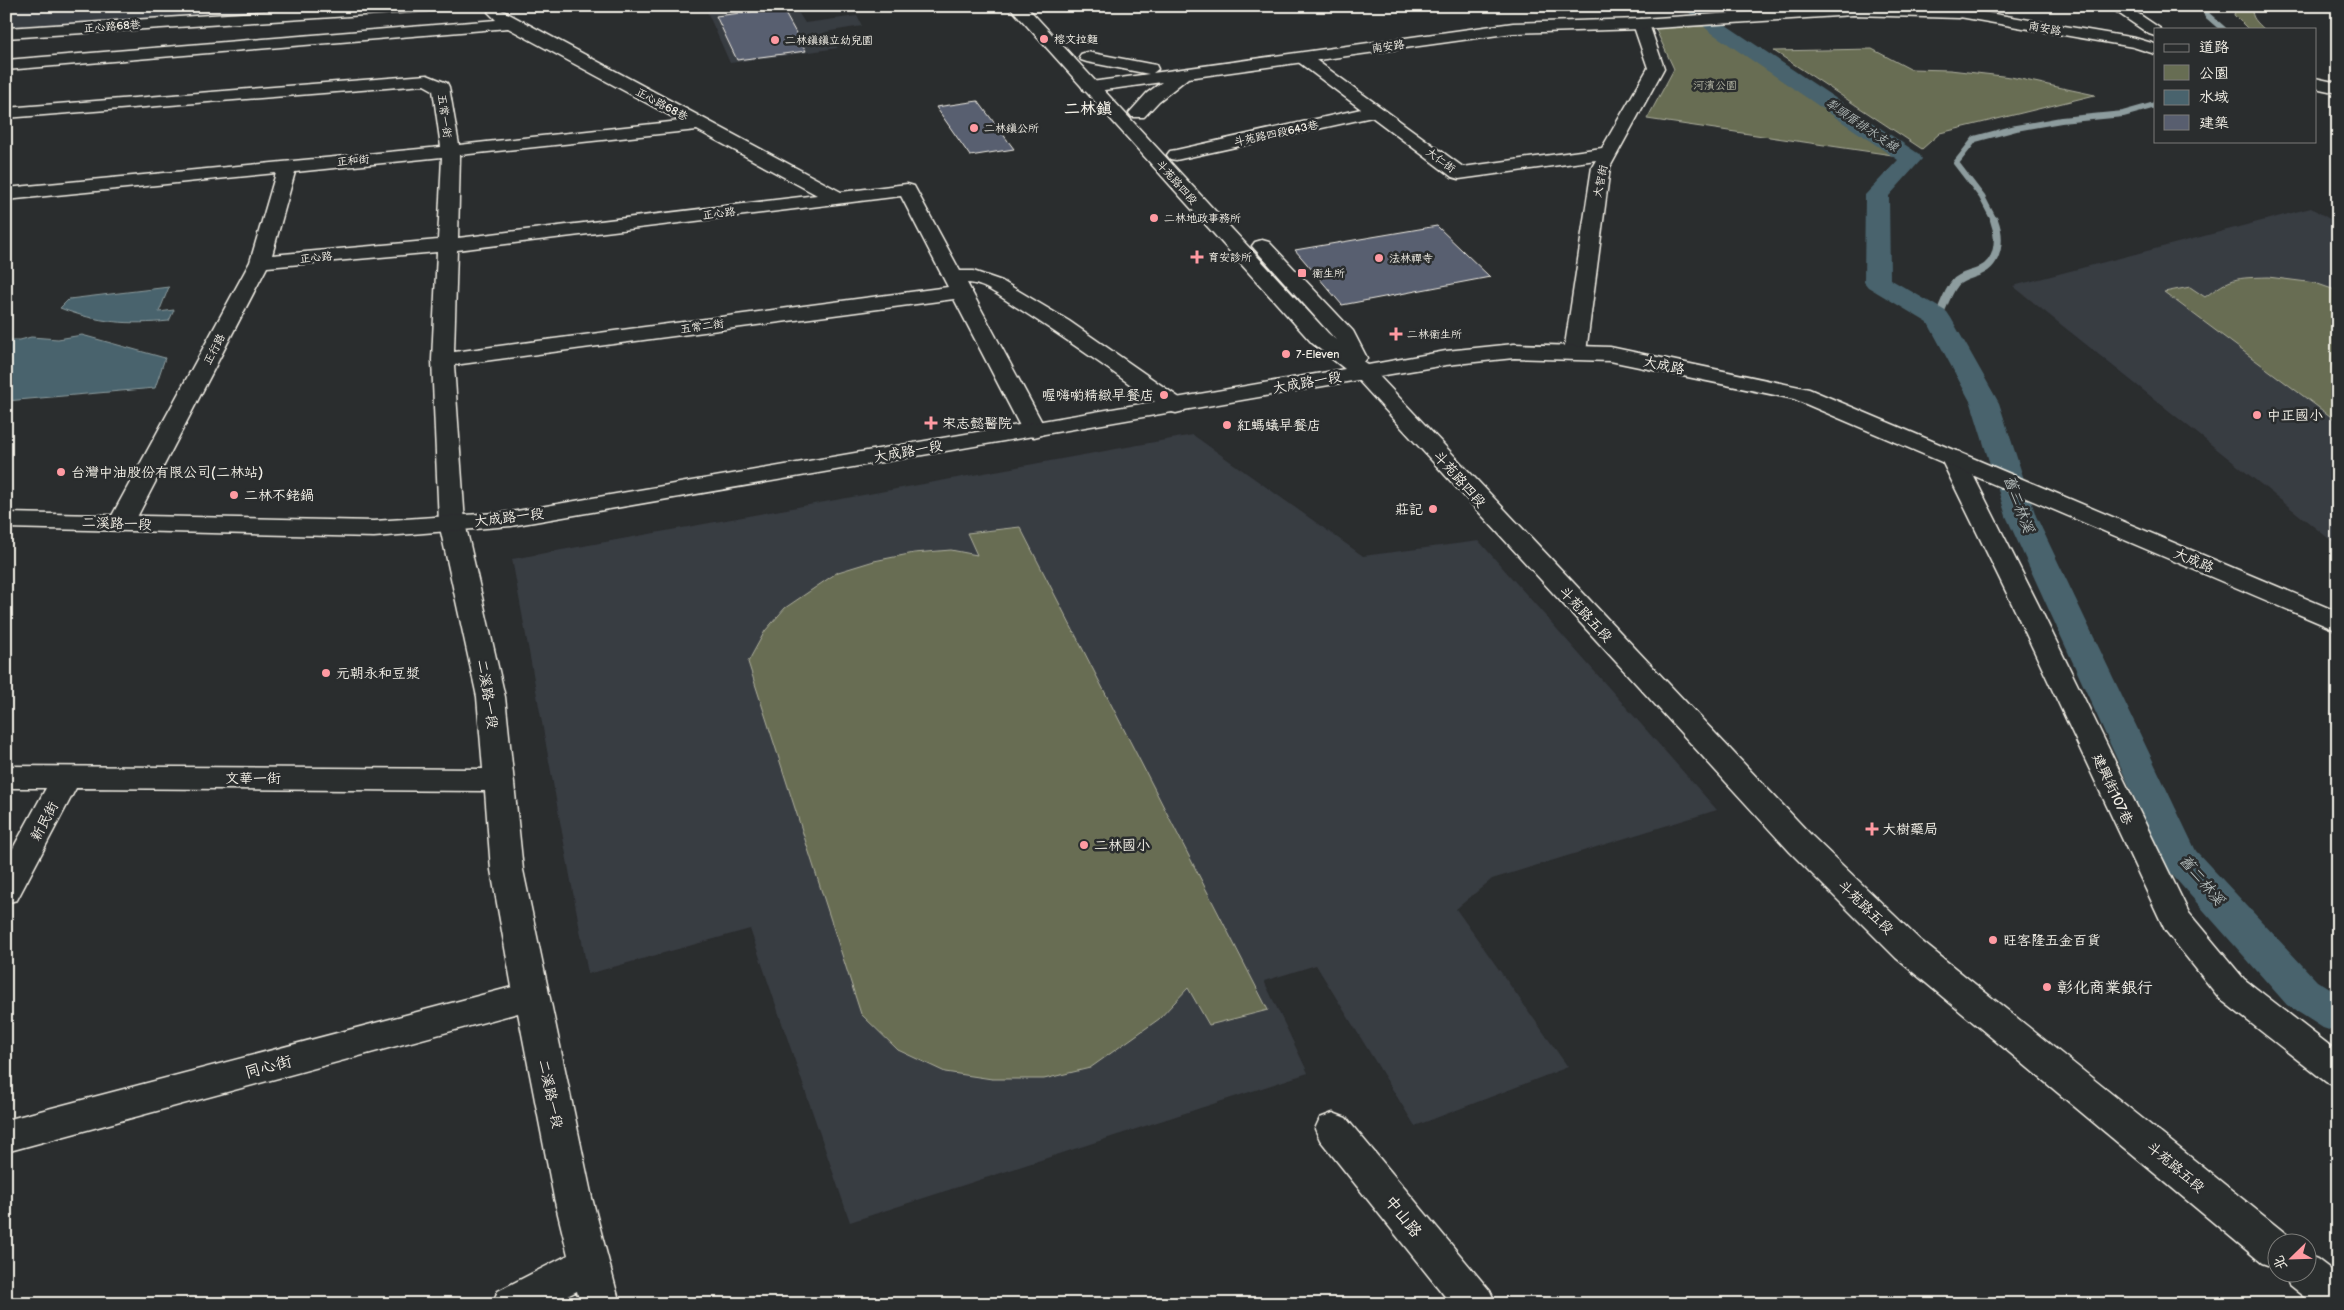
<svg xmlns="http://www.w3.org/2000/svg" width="2344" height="1310" font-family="'Balsamiq Sans','LXGW WenKai TC',sans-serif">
	<rect width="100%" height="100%" fill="#2a2d2e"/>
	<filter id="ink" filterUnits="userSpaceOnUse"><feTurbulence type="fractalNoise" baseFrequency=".02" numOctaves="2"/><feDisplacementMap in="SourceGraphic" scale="10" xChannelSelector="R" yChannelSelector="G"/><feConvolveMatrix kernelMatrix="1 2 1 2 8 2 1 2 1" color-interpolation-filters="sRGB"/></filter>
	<g filter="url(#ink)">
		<g fill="#383c42">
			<polygon points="6,6 332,6 6,28"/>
			<polygon points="735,6 794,6 805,23 857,16 862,26 825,32 838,48 730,63 706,9"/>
			<polygon points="2311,208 2338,224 2338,546 2013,286"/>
			<polygon points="1193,435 1363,556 1479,541 1717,810 1492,879 1456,909 1568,1067 1415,1126 1316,965 1264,981 1308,1073 850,1222 750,929 588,974 512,559"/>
		</g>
		<g fill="#676d53" stroke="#aeaf9e">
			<path d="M2242,6H2258L2253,8C2250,17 2258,23 2264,29H2248L2234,15L2235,10Z"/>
			<polygon points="1706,26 1899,156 1647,119 1674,69 1655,28"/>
			<polygon points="1872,49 1910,69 1950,70 2011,77 2095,95 1940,133 1922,149 1774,51"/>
			<path d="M2268,277L2315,283L2338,291V422L2164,292L2190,287L2205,297C2232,277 2235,278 2268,277Z"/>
			<polygon points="1020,527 1268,1010 1209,1025 1188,988 1159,1019 1090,1068 1044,1079 992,1079 945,1072 898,1050 861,1014 748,662 765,631 785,608 838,572 874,561 914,553 951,550 977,555 967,533"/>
		</g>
		<g fill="#49636d" stroke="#8d9c9e">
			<path d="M169,287L159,312L174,310L169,321C129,325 98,323 60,308L69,299Z"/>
			<polygon points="82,335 165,358 155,388 6,401 6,344 8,340 20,340 31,337 58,339"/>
		</g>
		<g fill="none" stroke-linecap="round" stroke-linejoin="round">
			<g stroke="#8d9c9e" stroke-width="6">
				<polyline points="2205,6 2207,15 2223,29"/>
				<polyline points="1995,222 1982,197 1956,163 1975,139 2016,128 2061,120 2123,114 2155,105"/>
			</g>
			<path stroke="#8d9c9e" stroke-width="8" d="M1938,318C1943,307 1947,293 1955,283C1961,276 1972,275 1980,271C1999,263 2001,238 1994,220"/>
			<polygon fill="#49636d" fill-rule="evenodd" points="1682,6 1703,6 1723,23 1919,154 1922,159 1889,196 1890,279 1947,312 1951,318 1999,403 2036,516 2196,851 2317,981 2338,994 2338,1033 2323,1028 2287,1005 2167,869 2006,516 1971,403 1928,323 1868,287 1864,282 1865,195 1898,160 1709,31"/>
		</g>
		<g fill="#585e6f" stroke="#f4f1e8">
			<polygon points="782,8 806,51 737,60 716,16"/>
			<polygon points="978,101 1014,149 970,156 936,107"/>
			<polygon points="1437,226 1490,277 1342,305 1295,250"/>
		</g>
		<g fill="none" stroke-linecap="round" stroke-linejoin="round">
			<g stroke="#f4f1e8" stroke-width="3">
				<g id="minor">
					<polygon points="351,6 435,6 427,11 6,38 6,28"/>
					<polygon points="2108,6 2127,6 2161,29 2155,29 2155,36 2149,34"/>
					<path d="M496,7L841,192L907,184L914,186L960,271H973L1002,281L1069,321L1184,401L1187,406L1184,411L1176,413L1168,411C1118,376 1069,340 1018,308C1003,299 985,283 967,283L1046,430L1042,435L1034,437L1026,435L1022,430L954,299L454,365L465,523L505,697L523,870L592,1198L620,1304H580L577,1291L552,1304H492L498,1291L568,1255L554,1198L518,1013L6,1152V1120L512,987L491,870L485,791L76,788L17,900L6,903V861L46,788H6V766L483,769L477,697L439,523L432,360L437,252L267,267L134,523L130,528L121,531L112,528L108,523L250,262L276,173L6,200V188L441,147L433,90L424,85L6,118V108L427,75L447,83L449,87L459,145L680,121L508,28L6,70V60L496,20L488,12L491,9ZM697,130L817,195L458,238L460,155ZM442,157L438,240L272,255L295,172ZM901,196L948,287L454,352L457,250Z"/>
					<polygon points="1959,8 2135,38 2155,44 2155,54 2133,47 1954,16 1951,13 1954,10"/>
					<polygon points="1641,19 1647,21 1649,24 1664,68 1610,167 1586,352 1583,357 1575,359 1567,357 1564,352 1592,167 1596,160 1459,179 1452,177 1372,117 1176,160 1170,159 1167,155 1170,151 1176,150 1361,109 1297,61 1295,58 1297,55 1309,55 1463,167 1602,148 1648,68 1633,24 1635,21"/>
					<polygon points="2315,78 2338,83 2338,93 2315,88"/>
					<polygon points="1952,450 1960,452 1964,457 2038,604 2189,913 2244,979 2338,1052 2338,1087 2326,1082 2220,999 2165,930 2012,604 1940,457 1944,452"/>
					<polygon points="1333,1113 1346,1118 1490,1291 1496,1304 1451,1304 1320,1140 1315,1129 1320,1118"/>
				</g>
			</g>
			<g stroke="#f4f1e8" stroke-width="3">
				<polygon id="tertiary" points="1839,6 1959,8 1964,10 1967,13 1964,16 1959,18 1853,15 1641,29 1513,33 1188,78 1159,101 1144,117 1132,117 1129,113 1147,93 1162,82 1090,92 1084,91 1082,87 1084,83 1149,74 1087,62 1081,60 1079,57 1081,54 1087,52 1150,64 1156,65 1158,69 1153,73 1513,23 1641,19"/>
			</g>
			<g stroke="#f4f1e8" stroke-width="3">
				<g id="secondary">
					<polygon points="1009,6 1026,6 1328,333 1336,340 1252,246 1255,242 1262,240 1269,242 1353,331 1367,358 1364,362 1368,365 1446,351 1514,344 1610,347 1809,389 2338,612 2338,631 1794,399 1610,361 1514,358 1446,365 1379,376 1812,836 1920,940 2290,1237 2292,1242 2276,1242 2276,1268 2262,1263 1896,958 1790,852 1358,380 511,526 374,537 6,528 6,513 374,521 511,512 1345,369 1312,343"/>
					<polygon points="2306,1255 2317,1259 2338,1275 2338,1304 2313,1304 2289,1285 2284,1272 2306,1272"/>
				</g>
			</g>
			<use href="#minor" fill="#2a2d2e" fill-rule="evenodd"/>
			<use href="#tertiary" fill="#2a2d2e" fill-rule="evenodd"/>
			<use href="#secondary" fill="#2a2d2e" fill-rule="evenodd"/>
		</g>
	</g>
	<g fill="#ff9aa2" stroke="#2a2d2e" stroke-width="2">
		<circle cx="1044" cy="39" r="5"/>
		<circle cx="775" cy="40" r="5"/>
		<circle cx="974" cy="128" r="5"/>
		<circle cx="1154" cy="218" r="5"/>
		<path d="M1194.5 249.5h5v5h5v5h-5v5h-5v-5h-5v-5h5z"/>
		<circle cx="1379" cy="258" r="5"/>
		<rect x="1297" y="268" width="10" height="10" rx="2.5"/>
		<path d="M1393.5 326.5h5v5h5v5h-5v5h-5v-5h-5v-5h5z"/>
		<circle cx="1286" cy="354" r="5"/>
		<circle cx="1164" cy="395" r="5"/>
		<circle cx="2257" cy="415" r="5"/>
		<path d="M928.5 415.5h5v5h5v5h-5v5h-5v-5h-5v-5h5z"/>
		<circle cx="1227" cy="425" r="5"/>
		<circle cx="61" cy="472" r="5"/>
		<circle cx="234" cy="495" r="5"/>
		<circle cx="1433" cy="509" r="5"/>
		<circle cx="326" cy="673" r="5"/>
		<path d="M1869.5 821.5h5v5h5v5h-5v5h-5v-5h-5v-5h5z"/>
		<circle cx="1084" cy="845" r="5"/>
		<circle cx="1993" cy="940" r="5"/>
		<circle cx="2047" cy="987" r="5"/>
	</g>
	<g text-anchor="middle" stroke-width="5" stroke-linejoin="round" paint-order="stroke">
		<g font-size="11" fill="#f4f1e8" stroke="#2a2d2e">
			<text transform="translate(112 26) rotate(-4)" y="4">正心路68巷</text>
			<text transform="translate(2045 28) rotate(10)" y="4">南安路</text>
			<text transform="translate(1388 46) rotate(-8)" y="4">南安路</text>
			<text transform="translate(662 104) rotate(28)" y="4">正心路68巷</text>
			<text transform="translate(445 116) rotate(82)" y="4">五常一街</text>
			<text transform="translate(1276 133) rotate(-12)" y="4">斗苑路四段643巷</text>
			<text transform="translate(353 160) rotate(-5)" y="4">正和街</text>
			<text transform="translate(1441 160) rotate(36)" y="4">大仁街</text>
			<text transform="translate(1600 181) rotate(-78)" y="4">大智街</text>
			<text transform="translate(1177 182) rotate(48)" y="4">斗苑路四段</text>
			<text transform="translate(719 213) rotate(-7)" y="4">正心路</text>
			<text transform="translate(316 257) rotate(-5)" y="4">正心路</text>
			<text transform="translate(702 326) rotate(-8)" y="4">五常二街</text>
			<text transform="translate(214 349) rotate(-62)" y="4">正行路</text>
		</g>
		<g font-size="11" fill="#f4f1e8" stroke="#2a2d2e" text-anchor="start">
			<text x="1054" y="43">榕文拉麵</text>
			<text x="785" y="44">二林鎮鎮立幼兒園</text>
			<text x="984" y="132">二林鎮公所</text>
			<text x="1164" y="222">二林地政事務所</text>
			<text x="1208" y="261">育安診所</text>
			<text x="1389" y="262">法林禪寺</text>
			<text x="1312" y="277">衛生所</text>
			<text x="1407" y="338">二林衛生所</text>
			<text x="1296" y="358">7-Eleven</text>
		</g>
		<g font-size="11" fill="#b5b6a5" stroke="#2a2d2e">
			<text x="1715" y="89">河濱公園</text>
		</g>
		<g font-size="12" font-style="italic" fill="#b0b8b7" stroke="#2a2d2e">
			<text transform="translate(1862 125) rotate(34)" y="4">犁頭厝排水支線</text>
		</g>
		<g font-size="14" fill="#f4f1e8" stroke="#2a2d2e">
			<text transform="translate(1664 365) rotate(12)" y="5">大成路</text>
			<text transform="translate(1307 382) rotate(-10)" y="5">大成路一段</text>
			<text transform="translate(908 451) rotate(-10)" y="5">大成路一段</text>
			<text transform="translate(1460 479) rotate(48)" y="5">斗苑路四段</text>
			<text transform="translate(509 517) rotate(-7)" y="5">大成路一段</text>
			<text transform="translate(117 523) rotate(2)" y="5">二溪路一段</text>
			<text transform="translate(2194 560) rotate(23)" y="5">大成路</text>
			<text transform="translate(1586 614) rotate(47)" y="5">斗苑路五段</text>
			<text transform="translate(488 694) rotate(81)" y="5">二溪路一段</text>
			<text x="253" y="783">文華一街</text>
			<text transform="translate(2113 789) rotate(65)" y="5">建興街107巷</text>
			<text transform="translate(44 821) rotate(-62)" y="5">新民街</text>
			<text transform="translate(1866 907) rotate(44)" y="5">斗苑路五段</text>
			<text transform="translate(551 1094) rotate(78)" y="5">二溪路一段</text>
			<text transform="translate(2176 1167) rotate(40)" y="5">斗苑路五段</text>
		</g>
		<g font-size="14" fill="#f4f1e8" stroke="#2a2d2e" text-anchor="start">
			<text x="1154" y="400" text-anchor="end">喔嗨喲精緻早餐店</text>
			<text x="2267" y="420">中正國小</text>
			<text x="942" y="428">宋志懿醫院</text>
			<text x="1237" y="430">紅螞蟻早餐店</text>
			<text x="71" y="477">台灣中油股份有限公司(二林站)</text>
			<text x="244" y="500">二林不銠鍋</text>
			<text x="1423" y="514" text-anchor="end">莊記</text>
			<text x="336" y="678">元朝永和豆漿</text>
			<text x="1882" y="834">大樹藥局</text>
			<text x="1094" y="850">二林國小</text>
			<text x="2003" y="945">旺客隆五金百貨</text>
		</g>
		<g font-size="15" font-style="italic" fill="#b0b8b7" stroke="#2a2d2e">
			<text transform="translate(2019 504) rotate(70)" y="5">舊二林溪</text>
			<text transform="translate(2202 880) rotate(50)" y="5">舊二林溪</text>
		</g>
		<g font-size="16" font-weight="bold" fill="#f4f1e8" stroke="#2a2d2e">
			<text x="1088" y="114">二林鎮</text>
		</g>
		<g font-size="16" fill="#f4f1e8" stroke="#2a2d2e" text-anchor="start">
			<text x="2057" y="993">彰化商業銀行</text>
		</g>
		<g font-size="16" fill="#f4f1e8" stroke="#2a2d2e">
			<text transform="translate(268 1066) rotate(-15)" y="6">同心街</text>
			<text transform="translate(1404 1216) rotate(51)" y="6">中山路</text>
		</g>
	</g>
	<rect width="2344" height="1310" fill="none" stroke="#2a2d2e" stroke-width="25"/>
	<rect x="12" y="12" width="2319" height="1285" fill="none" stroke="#f4f1e8" stroke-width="2" filter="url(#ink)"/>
	<rect x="2154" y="28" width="162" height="115" fill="#2a2d2e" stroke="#7b7b78"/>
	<rect x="2164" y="44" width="25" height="8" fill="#2a2d2e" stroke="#7b7b78"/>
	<text x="2199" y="52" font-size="15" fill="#f4f1e8">道路</text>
	<rect x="2164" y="65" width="25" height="15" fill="#676d53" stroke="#7b7b78"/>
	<text x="2199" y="78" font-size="15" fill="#f4f1e8">公園</text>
	<rect x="2164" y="90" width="25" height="15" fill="#49636d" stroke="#7b7b78"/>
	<text x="2199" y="102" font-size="15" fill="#f4f1e8">水域</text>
	<rect x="2164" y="115" width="25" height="15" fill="#585e6f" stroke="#7b7b78"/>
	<text x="2199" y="128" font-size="15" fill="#f4f1e8">建築</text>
	<g transform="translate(2292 1258) rotate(247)"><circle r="24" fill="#2a2d2e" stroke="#7b7b78"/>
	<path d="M0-4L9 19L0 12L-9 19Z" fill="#ff9aa2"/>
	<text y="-8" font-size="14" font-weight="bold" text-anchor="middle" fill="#f4f1e8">北</text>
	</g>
</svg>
